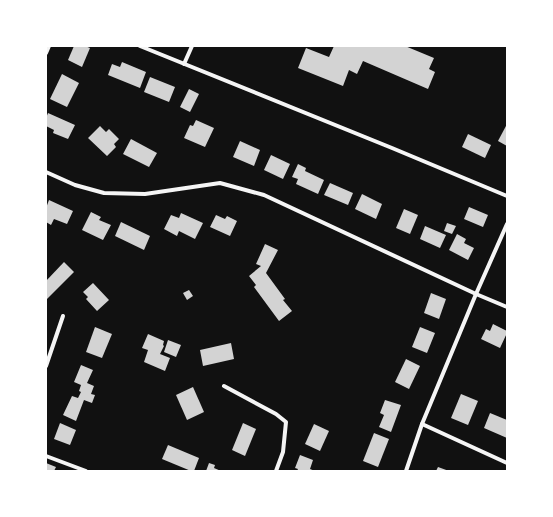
<svg xmlns="http://www.w3.org/2000/svg" width="553" height="517" font-family="Karla,sans-serif">
	<rect width="100%" height="100%" fill="#111"/>
	<g fill="#d3d3d3">
		<polygon points="74,46 85,46 90,48 82,67 68,60"/>
		<polygon points="334,46 405,46 434,58 429,69 435,72 428,89 363,61 357,74 349,70 343,86 298,68 306,48 329,57"/>
		<polygon points="122,62 146,72 140,88 108,75 112,64 120,67"/>
		<polygon points="62,74 79,83 67,107 50,99"/>
		<polygon points="150,77 175,87 169,102 144,92"/>
		<polygon points="189,89 199,94 190,112 180,107"/>
		<polygon points="48,113 75,125 68,139 53,133 54,130 46,126 46,118"/>
		<polygon points="196,120 214,128 205,147 184,138 190,125 193,126"/>
		<polygon points="507,124 507,146 498,141"/>
		<polygon points="100,126 106,132 109,129 119,139 114,144 116,147 107,156 88,138"/>
		<polygon points="468,134 491,145 485,158 462,147"/>
		<polygon points="131,139 157,153 149,167 123,154"/>
		<polygon points="240,141 260,150 254,166 233,157"/>
		<polygon points="271,155 290,164 283,179 264,170"/>
		<polygon points="298,164 306,168 305,171 324,180 318,194 296,184 298,179 292,177"/>
		<polygon points="330,183 353,193 348,205 324,195"/>
		<polygon points="362,194 382,204 376,219 355,209"/>
		<polygon points="49,200 73,211 67,224 54,219 51,225 46,222 46,208"/>
		<polygon points="469,207 488,215 483,227 464,219"/>
		<polygon points="404,209 418,215 410,234 396,228"/>
		<polygon points="91,212 101,217 99,220 111,225 103,240 82,230"/>
		<polygon points="181,213 203,223 195,239 179,231 177,236 164,229 171,215 179,218"/>
		<polygon points="216,215 225,219 227,216 237,221 230,236 210,227"/>
		<polygon points="121,222 150,236 144,250 115,236"/>
		<polygon points="447,223 456,226 452,234 444,231"/>
		<polygon points="425,226 446,235 440,248 420,239"/>
		<polygon points="457,234 466,239 464,243 474,248 468,260 449,250"/>
		<polygon points="265,244 278,250 266,273 285,299 283,300 292,311 279,321 254,287 256,285 249,276 261,266 256,264"/>
		<polygon points="64,262 74,272 47,299 46,299 46,281"/>
		<polygon points="93,283 109,300 97,311 86,299 88,297 83,292"/>
		<polygon points="189,290 193,296 187,300 183,293"/>
		<polygon points="431,293 446,299 439,319 424,313"/>
		<polygon points="493,324 507,331 507,333 500,348 481,339 486,329 490,331"/>
		<polygon points="95,327 112,334 102,358 86,352"/>
		<polygon points="420,327 435,333 427,353 412,347"/>
		<polygon points="148,334 164,341 163,345 164,346 160,354 170,358 165,371 144,362 148,350 142,348"/>
		<polygon points="168,340 181,345 176,357 164,352"/>
		<polygon points="231,343 234,359 203,366 200,350"/>
		<polygon points="406,359 420,366 409,389 395,382"/>
		<polygon points="81,365 93,370 87,383 94,386 91,394 95,395 92,403 84,400 76,421 63,415 72,396 78,398 81,392 79,391 81,385 74,382"/>
		<polygon points="193,387 204,412 187,420 176,395"/>
		<polygon points="461,394 478,401 468,425 451,418"/>
		<polygon points="385,400 401,405 391,432 379,427 384,415 380,413"/>
		<polygon points="490,413 507,420 507,438 484,428"/>
		<polygon points="60,423 76,430 70,445 54,439"/>
		<polygon points="243,423 256,429 245,456 232,450"/>
		<polygon points="314,424 329,431 320,451 305,444"/>
		<polygon points="374,433 389,439 378,467 363,461"/>
		<polygon points="168,445 199,458 194,471 191,471 162,459"/>
		<polygon points="300,455 313,460 310,469 315,471 297,471 298,469 295,468"/>
		<polygon points="46,463 56,467 54,471 46,471"/>
		<polygon points="209,463 215,465 214,468 221,471 206,471"/>
		<polygon points="438,467 449,471 436,471"/>
	</g>
	<g fill="none" stroke-linecap="round" stroke-linejoin="round">
		<g stroke="#f5f5f5" stroke-width="4">
			<polyline points="140,46 392,148 507,196"/>
			<polyline points="46,53 49,46"/>
			<polyline points="184,64 192,46"/>
			<polyline points="46,172 75,185 104,193 145,194 220,183 264,195 476,294 507,307"/>
			<polyline points="46,366 63,316"/>
			<polyline points="224,386 276,414 286,422 283,452 276,471"/>
			<polyline points="422,424 507,463"/>
			<polyline points="46,456 86,471"/>
			<polyline points="406,471 422,424 476,294 507,224"/>
		</g>
	</g>
	<rect width="553" height="517" fill="none" stroke="#ffffff" stroke-width="94"/>
</svg>
